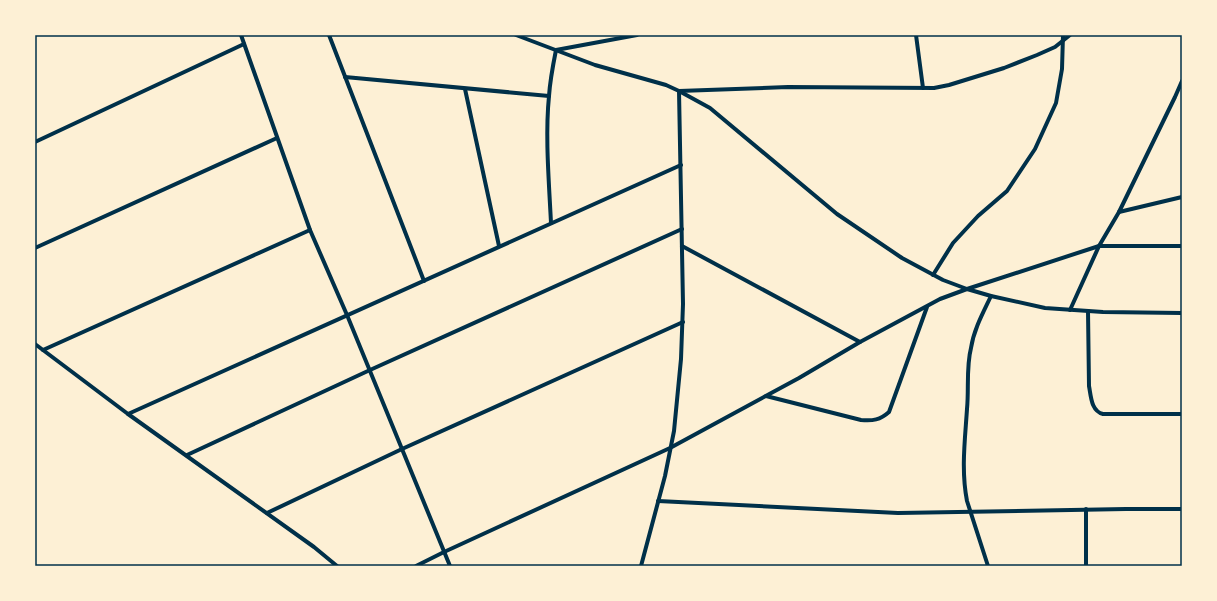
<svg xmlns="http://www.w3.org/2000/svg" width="1217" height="601" font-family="'Roboto Condensed',sans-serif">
	<rect width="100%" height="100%" fill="#fdf0d5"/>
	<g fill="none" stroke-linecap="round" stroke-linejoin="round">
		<g stroke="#003049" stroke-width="4">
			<polyline points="241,35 310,230 347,315 450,566"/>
			<polyline points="329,35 424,281"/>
			<polyline points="516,35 595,65 666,85 679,91 710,108 837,214 902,258 943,280 967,289 991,296 1045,308 1103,312 1182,313"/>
			<polyline points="916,35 923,88"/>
			<polyline points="345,77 549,96"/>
			<polyline points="465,89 499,246"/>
			<polyline points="35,142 244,44"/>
			<polyline points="1119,212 1182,197"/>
			<path d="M551,223C549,182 545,136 549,96C550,81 553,65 556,50L637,35"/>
			<polyline points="682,246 860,342"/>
			<polyline points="35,248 277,138"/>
			<polyline points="933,275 953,243 978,216 1007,191 1035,149 1056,103 1062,69 1063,35"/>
			<polyline points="1070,310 1099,246 1119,212 1175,97 1182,81"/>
			<path d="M1088,311L1089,386C1091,396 1091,411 1103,414H1182"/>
			<polyline points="35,344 128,414 314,547 337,566"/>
			<polyline points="43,350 310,230"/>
			<path d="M766,396L861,420C873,421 880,420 889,412L927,307"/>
			<polyline points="128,414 681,165"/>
			<polyline points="187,455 370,370 682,229"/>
			<polyline points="658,501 898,513 1126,509 1182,509"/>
			<polyline points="267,513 402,449 683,322"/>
			<polyline points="416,566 444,552 670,448 799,378 860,342 940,299 967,289 1099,246 1182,246"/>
			<polyline points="641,566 665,476 674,431 681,359 683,304 679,91 788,87 934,88 949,85 1004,68 1037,55 1055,47 1070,35"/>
			<path d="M988,566L967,501C961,470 965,440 967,409C969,389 966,367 971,348C974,329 983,313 991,296"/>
			<polyline points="1086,566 1086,509"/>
		</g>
	</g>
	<rect width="1217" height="601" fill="none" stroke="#fdf0d5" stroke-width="72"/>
	<rect x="36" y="36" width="1145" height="529" fill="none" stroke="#003049" stroke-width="1.5"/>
</svg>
